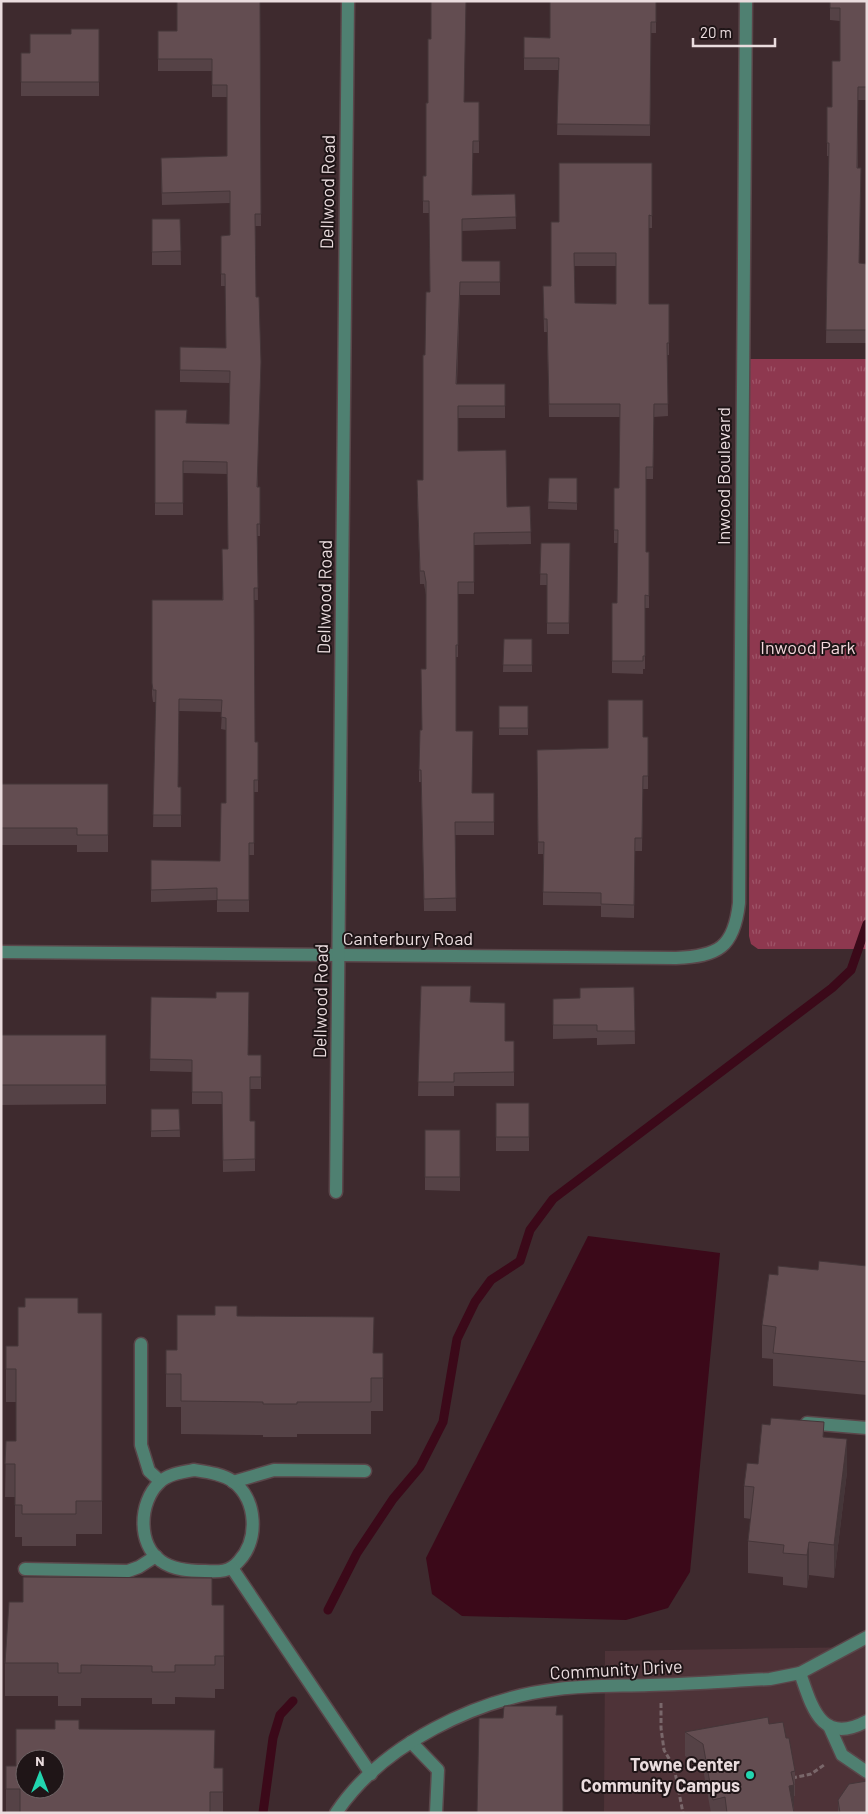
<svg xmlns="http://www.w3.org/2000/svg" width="868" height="1814" font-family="Barlow,sans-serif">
	<defs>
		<pattern id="park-tufts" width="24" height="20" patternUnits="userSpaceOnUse" patternTransform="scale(1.25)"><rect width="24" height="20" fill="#8e384f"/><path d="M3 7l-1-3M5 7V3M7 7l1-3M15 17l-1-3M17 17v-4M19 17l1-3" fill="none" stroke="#9e5468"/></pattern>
	</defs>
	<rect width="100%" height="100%" fill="#3e2a2e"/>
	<polygon fill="#4e3338" points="867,1647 867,1813 604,1813 605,1651"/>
	<polygon fill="url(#park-tufts)" points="750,359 867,359 867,949 758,949 751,944 749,936"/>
	<polygon fill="#3b0919" points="588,1236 720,1253 690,1572 668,1608 626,1620 462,1616 432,1594 426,1558"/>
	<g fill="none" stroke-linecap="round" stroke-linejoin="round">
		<g stroke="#3b0919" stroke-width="9">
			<polyline points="328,1610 357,1553 393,1499 420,1467 443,1422 457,1339 475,1302 491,1280 520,1261 530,1230 553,1199 832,988 851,970 867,924"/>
			<polyline points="263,1813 273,1738 280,1715 293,1701"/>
		</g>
		<g stroke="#5a464a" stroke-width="15">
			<g id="minor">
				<path d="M1,952L676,958C718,956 734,948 739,903L746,1"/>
				<polyline points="336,1192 348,1"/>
				<polyline points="141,1344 141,1445 149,1471 160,1481"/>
				<polyline points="807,1423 867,1428"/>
				<path d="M194,1470C207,1472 223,1474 234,1482C257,1501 259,1539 239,1561C230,1572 219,1572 205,1571C190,1571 173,1570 161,1561C137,1544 139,1502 159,1483C167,1474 183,1472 194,1470Z"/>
				<polyline points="233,1482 274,1470 365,1471"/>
				<polyline points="232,1568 371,1774"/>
				<polyline points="25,1569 128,1571 139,1567 156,1556"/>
				<path d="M800,1673C812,1707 821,1746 867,1721"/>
				<polyline points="829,1726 842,1755 867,1772"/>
				<polyline points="411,1742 438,1770 436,1813"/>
				<path d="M336,1813C382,1744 478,1698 558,1689C588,1685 619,1686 649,1685C690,1684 730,1681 770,1679L800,1673L867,1637"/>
			</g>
		</g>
		<g stroke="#79676a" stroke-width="3" stroke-dasharray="5 2.5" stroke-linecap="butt">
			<polyline points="661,1703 661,1728 664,1750 674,1767 683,1813"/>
			<polyline points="792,1778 811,1774 824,1765"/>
		</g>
		<use href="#minor" stroke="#4f8071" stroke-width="12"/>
	</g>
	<g fill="#554246" fill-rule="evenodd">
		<polygon points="260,1 261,226 255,226 258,487 260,487 260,536 257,536 258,600 254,600 255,742 258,742 258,792 254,792 254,855 249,855 249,912 217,912 217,900 151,902 151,860 220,861 226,803 226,730 221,729 222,712 179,711 178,787 181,787 181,827 153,827 156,702 153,702 152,695 152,600 222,600 228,549 227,474 183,473 183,515 155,515 155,410 187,423 229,424 230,383 180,382 180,370 226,348 225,286 221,286 221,236 230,235 230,203 162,205 161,170 227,156 227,97 212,97 212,71 158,71 158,31 177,31"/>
		<polygon points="656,1 656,33 651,33 650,136 557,135 559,70 524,70 524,37 550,38"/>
		<polygon points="830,1 867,1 867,100 858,100 858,168 859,263 867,264 867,343 826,343 829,156 827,156 827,107 832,107 840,61 840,21 830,20"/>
		<polygon points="99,29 99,96 21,96 21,53 30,53 71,34"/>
		<polygon points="431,39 464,102 479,102 479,153 473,153 472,195 515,194 516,229 462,231 462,261 500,261 500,295 460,295 457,384 505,384 505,418 458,418 458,451 507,507 530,506 531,544 474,545 474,594 458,594 458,657 456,657 456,731 472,793 494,793 494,835 455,835 456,911 424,911 421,782 419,782 419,770 426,669 426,595 424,584 420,584 417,492 423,480 425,355 430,292 429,213 423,213 423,201 426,176 428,103"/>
		<path d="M652,163V228H649V304H669V355H667L668,416L654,417L653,479H646V552H649V608H645V669H643V674L612,673V603H617L618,543H614V488H619L620,417H549L547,332H544L543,286H551L559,222ZM574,266H616V304L575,303Z"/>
		<polygon points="152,219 180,219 181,265 152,265"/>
		<polygon points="549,478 577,478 577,510 548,509"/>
		<polygon points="541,543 570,543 569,634 547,634 547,585 540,585"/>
		<polygon points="504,639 532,639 532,672 503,672"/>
		<rect x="499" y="706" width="29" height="29"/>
		<polygon points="643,737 648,737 648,789 643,789 642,851 635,851 634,918 601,917 601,906 543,905 543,854 538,854 537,750 608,748"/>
		<polygon points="1,784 108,784 108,852 77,852 77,845 1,845"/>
		<polygon points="421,986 471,1002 505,1041 514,1041 514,1086 454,1086 454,1096 418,1096"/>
		<polygon points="634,987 635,1044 597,1045 597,1038 553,1039 553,999 580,998"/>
		<polygon points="151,997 249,1055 261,1055 261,1089 250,1089 250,1121 255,1121 255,1171 223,1172 222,1104 192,1104 192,1072 150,1071"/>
		<polygon points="1,1035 106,1035 106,1104 1,1105"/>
		<rect x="496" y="1103" width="33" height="48"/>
		<polygon points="151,1109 179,1109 180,1137 151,1137"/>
		<polygon points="425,1130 460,1130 460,1191 425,1190"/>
		<polygon points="867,1266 867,1395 773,1386 773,1359 762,1358 762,1325 778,1275"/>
		<polygon points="78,1313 102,1313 102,1534 76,1534 76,1546 22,1546 22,1537 15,1537 15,1497 5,1497 6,1441 16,1441 16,1402 6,1402 6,1346 18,1346"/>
		<polygon points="237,1316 374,1353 383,1353 383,1411 371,1411 371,1434 297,1434 297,1437 263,1437 263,1435 181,1434 181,1407 166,1407 166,1350 177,1350"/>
		<polygon points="824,1437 847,1472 834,1578 809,1575 807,1588 783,1585 783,1577 748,1573 748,1541 751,1519 744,1518 744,1486 758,1464"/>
		<polygon points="212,1605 224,1605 224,1689 215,1689 215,1698 175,1697 175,1704 152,1704 152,1698 81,1698 81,1706 58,1706 58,1696 5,1696 5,1663"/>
		<polygon points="769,1724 786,1738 795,1771 795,1796 794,1796 794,1813 711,1813 703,1769 685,1756 685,1732"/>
		<polygon points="79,1729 214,1768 223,1768 223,1813 6,1813 6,1766 16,1766"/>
		<polygon points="838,1800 867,1813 838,1813"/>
	</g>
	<g fill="#453639">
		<polygon points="847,1439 847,1472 834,1578 834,1545"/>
		<polygon points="809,1542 809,1575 807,1588 807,1555"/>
		<polygon points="794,1785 794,1809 789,1786"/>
	</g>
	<g fill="#634d51" stroke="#453639" fill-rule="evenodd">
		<polygon points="177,1 260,1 261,214 255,214 256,297 259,297 261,362 257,487 260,487 260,524 257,524 258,588 254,588 255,742 258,742 258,780 254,780 254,843 249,843 249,900 217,900 217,888 151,890 151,860 220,861 221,803 226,803 226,718 221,717 222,700 179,699 178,787 181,787 181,815 153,815 156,690 153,690 152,683 152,600 223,600 222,549 228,549 227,462 183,461 183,503 155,503 155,410 187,410 186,423 229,424 230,371 180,370 180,347 226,348 225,274 221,274 221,236 230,235 230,191 162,193 161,158 227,156 227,85 212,85 212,59 158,59 158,31 177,31"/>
		<polygon points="431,1 466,1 464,102 479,102 479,141 473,141 472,195 515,194 516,217 462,219 462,261 500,261 500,282 460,282 456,384 505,384 505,406 458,406 458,451 506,450 507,507 530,506 531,532 474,533 474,582 458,582 458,645 456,645 456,731 473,731 472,793 494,793 494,822 455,822 456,898 424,899 421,770 419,770 420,730 422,730 421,669 426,669 426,582 424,571 420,571 417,480 423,480 423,355 425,355 426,292 430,292 429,201 423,201 423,176 426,176 426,103 428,103 428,39 431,39"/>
		<polygon points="550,1 656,1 656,22 651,22 650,125 557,124 559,58 524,58 524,37 550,38"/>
		<polygon points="830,1 867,1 867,87 858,87 857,168 861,168 859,263 867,264 867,330 826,330 829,143 827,143 827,107 832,107 832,61 840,61 840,8 830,8"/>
		<polygon points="71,29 99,29 99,82 21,82 21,53 30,53 30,34 71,34"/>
		<path d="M559,163H652V216L649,215V304H669V343H667L668,404H654L653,467H646V552H649V596L645,595V656H643V661H612V603H617L618,530H614V488H619L620,404H549L547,319H544L543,286H551V222H559ZM574,253H616V304L575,303Z"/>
		<polygon points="152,219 180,219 181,251 152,252"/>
		<polygon points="549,478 577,478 577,503 548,502"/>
		<polygon points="541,543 570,543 569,623 547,623 547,574 540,574"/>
		<polygon points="504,639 532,639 532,665 503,665"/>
		<polygon points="608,700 643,700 643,737 648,737 648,776 643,776 642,838 635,838 634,905 601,904 601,893 543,892 544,842 538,842 537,750 608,748"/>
		<rect x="499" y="706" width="29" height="22"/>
		<polygon points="1,784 108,784 108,835 77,835 77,828 1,828"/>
		<polygon points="421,986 471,986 470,1002 505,1003 505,1041 514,1041 514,1072 454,1073 454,1082 418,1082"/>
		<polygon points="634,987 635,1031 597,1031 597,1025 553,1025 553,999 580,998 580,988"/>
		<polygon points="216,992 249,992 248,1055 261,1055 261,1077 250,1077 250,1121 255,1121 255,1159 223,1160 222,1092 192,1092 192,1060 150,1059 151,997 216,998"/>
		<rect x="1" y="1035" width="105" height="50"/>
		<rect x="496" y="1103" width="33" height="34"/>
		<polygon points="151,1109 179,1109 180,1130 151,1131"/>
		<rect x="425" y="1130" width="35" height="47"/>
		<polygon points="819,1261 867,1266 867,1362 773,1353 776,1327 762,1325 769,1274 778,1275 778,1266 818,1270"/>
		<polygon points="25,1298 78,1298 78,1313 102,1313 102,1501 76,1501 76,1514 22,1514 22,1505 15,1505 15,1464 5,1464 6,1441 16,1441 16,1369 6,1369 6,1346 18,1346 18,1307 25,1307"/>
		<polygon points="215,1306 237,1306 237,1316 374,1317 373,1353 383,1353 383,1378 371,1378 371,1402 297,1402 297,1404 263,1404 263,1402 181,1401 181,1374 166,1374 166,1350 177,1350 177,1315 215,1315"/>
		<polygon points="771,1418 824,1422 823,1437 847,1439 834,1545 809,1542 807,1555 783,1553 784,1545 748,1541 754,1487 744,1486 747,1463 758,1464 762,1424 770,1425"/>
		<polygon points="23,1577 212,1578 212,1605 224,1605 224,1656 215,1656 215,1665 175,1665 175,1672 152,1672 152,1666 81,1665 81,1673 58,1673 58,1663 5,1663 9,1602 23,1602"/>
		<polygon points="504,1706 557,1706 556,1715 563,1715 563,1813 477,1813 479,1718 503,1718"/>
		<polygon points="768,1717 769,1724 783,1722 786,1738 789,1738 795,1771 791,1772 794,1785 789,1786 794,1813 727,1813 725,1797 713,1800 703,1744 685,1732"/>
		<path d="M55,1720H79V1729L215,1730L214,1768H223V1792H210V1813H20V1789H6V1766H16V1729H55ZM25,1759H55V1789H25Z"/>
		<polygon points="867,1781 867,1813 840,1813 838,1800 849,1784"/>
	</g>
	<circle fill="#22d5af" stroke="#1f1517" stroke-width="2" cx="750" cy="1775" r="5"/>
	<g text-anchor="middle" stroke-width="4" stroke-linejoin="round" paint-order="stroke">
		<g font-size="18" fill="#eadcde" stroke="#1f1517">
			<text transform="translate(328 192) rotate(-89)" y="6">Dellwood Road</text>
			<text transform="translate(724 476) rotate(-90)" y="6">Inwood Boulevard</text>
			<text transform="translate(325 597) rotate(-89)" y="6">Dellwood Road</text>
			<text x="408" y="945">Canterbury Road</text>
			<text transform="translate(321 1001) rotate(-89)" y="6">Dellwood Road</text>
			<text transform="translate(616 1670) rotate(-3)" y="6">Community Drive</text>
		</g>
		<g font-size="18" fill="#f4d7dc" stroke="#1f1517">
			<text x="808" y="654">Inwood Park</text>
		</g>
		<g font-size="18" font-weight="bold" fill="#eadcde" stroke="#1f1517" text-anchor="end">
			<text x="740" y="1771">Towne Center<tspan x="740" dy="21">Community Campus</tspan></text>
		</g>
	</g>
	<rect width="868" height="1814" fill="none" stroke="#eadcde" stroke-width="5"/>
	<g transform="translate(40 1774)"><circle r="24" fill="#1f1517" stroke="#706567"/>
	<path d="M0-4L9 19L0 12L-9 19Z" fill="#22d5af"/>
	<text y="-8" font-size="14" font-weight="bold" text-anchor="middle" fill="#eadcde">N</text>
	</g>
	<path d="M693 38v8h82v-8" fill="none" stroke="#eadcde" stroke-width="2.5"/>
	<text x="700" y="38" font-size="15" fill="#eadcde" stroke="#1f1517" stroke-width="4" paint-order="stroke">20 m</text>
</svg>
